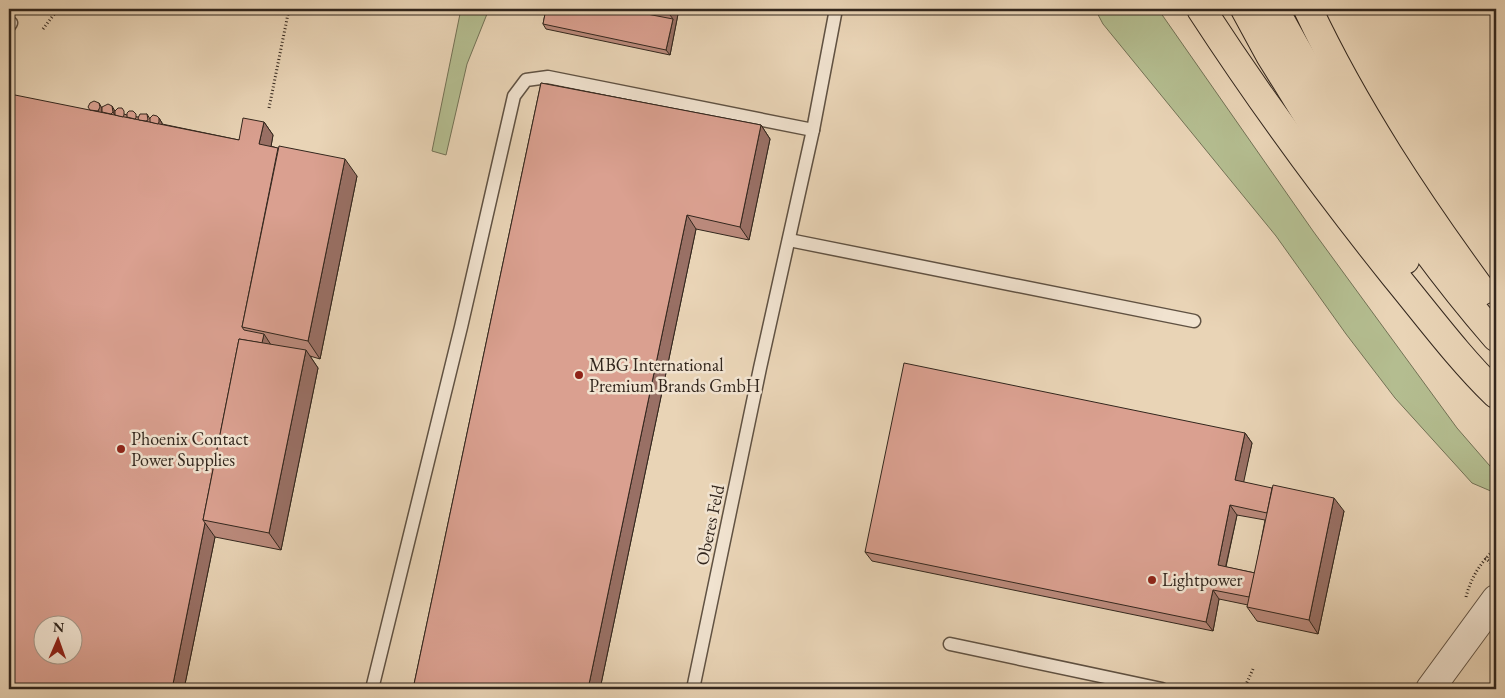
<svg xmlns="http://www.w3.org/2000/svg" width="1505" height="698" font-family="'EB Garamond',serif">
	<rect width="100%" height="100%" fill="#e9d4b6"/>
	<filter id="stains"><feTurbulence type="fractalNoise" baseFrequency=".004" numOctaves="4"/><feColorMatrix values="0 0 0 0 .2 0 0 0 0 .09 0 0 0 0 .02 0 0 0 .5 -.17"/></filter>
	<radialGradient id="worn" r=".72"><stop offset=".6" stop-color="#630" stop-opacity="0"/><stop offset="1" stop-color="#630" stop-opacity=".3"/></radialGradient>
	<g fill="#b4bd90" stroke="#737256">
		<polygon points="461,9 489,9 467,64 446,155 432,151"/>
		<polygon points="1095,9 1158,9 1313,231 1457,428 1496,473 1496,487 1493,492 1472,483 1395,398 1346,334 1276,236 1103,24"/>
	</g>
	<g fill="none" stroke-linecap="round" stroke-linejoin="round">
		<g stroke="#605243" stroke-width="15">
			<g id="service">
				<polyline points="9,26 11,23"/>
				<polyline points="789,240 1194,321"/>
				<polyline points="950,644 1162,689"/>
				<polyline points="372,689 461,327 514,96 526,80 548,77 813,130"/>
				<polyline points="693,689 760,368 813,130 836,9"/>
			</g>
		</g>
		<g stroke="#605243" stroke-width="30">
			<polyline id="tertiary" points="1430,689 1496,599"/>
		</g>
		<g stroke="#32261d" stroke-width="30">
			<g id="trunk">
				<path d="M1201,9C1261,101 1326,190 1395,276C1428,316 1459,358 1496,394"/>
				<polyline points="1245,9 1270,55 1352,187 1405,260"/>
				<path d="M1274,9C1336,123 1411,239 1496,337"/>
				<path d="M1308,9C1355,109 1417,202 1482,291"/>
			</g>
		</g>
		<g stroke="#32261d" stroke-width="3" stroke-dasharray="1 2.5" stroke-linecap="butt">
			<polyline points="43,29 58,9"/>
			<polyline points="269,108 289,9"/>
			<polyline points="1485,558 1496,567"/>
			<path d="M1466,597C1471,577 1481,562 1496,548"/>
			<polyline points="1244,689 1253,669"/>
		</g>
		<use href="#service" stroke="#f1e3d0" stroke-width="12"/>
		<use href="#tertiary" stroke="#f1e3d0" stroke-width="28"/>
		<use href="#trunk" stroke="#e9d4b6" stroke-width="28"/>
	</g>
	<g fill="#bb8a7c" stroke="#32261d" fill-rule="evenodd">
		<polygon points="546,9 679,9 670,55 546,29 543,24"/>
		<polygon points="541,83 761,125 770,139 749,240 696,229 600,689 413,689"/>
		<polygon points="102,108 115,111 127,115 138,117 147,114 150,119 159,118 162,123 162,124 239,140 264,122 273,135 271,146 357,176 320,359 310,356 318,368 281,550 215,537 184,689 90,110"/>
		<path d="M1245,433L1252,443L1243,482L1344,511L1318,634L1257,621L1247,607L1248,605L1219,599L1213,631L872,561L865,552ZM1237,515L1265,520L1255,573L1226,567Z"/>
	</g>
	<g fill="#997065" stroke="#32261d">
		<polygon points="667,9 679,9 670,55 666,50 673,19 667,11"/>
		<polygon points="99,103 102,108 102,116 98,111"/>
		<polygon points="112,106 115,111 116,117 113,112"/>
		<polygon points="159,118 162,123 162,127 156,125"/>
		<polygon points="264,122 273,135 269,158 259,144"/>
		<polygon points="761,125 770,139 749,240 740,227"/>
		<polygon points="345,159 357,176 320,359 308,341"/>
		<polygon points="687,215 696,229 600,689 588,689"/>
		<polygon points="264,334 273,348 261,346"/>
		<polygon points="306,350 318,368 281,550 269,533"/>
		<polygon points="1245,433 1252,443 1242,490 1235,480"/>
		<polygon points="1334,498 1344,511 1318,634 1309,620"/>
		<polygon points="1230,505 1237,515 1224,574 1218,565"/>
		<polygon points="205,523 215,537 184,689 172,689"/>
		<polygon points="1213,590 1219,599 1213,631 1206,622"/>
	</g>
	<g fill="#daa090" stroke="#32261d" fill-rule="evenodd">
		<polygon points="546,9 621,9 673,19 666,50 543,24"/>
		<polygon points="657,9 667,9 667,11"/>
		<polygon points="541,83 761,125 740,227 687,215 588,689 413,689"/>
		<path d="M10,94L239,140L243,118L264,122L259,144L278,148L242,327L244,330L264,334L262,343L239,339L203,520L205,523L172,689H9V98ZM42,626H72V656H42Z"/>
		<polygon points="94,101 99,103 100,107 98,111 90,110 88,107 90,103"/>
		<polygon points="108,104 112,106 113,112 111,114 102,112 102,107"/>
		<polygon points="118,108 122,108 124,111 124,115 123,117 115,115 115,111"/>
		<polygon points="129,111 133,111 136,114 136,118 135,119 127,117 127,113"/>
		<polygon points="140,114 147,114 148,120 146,121 139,120 138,118"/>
		<polygon points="153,115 157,116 159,118 159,122 158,124 150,122 150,118"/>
		<polygon points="279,146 345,159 308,341 242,327"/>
		<polygon points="239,339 306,350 269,533 203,520"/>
		<polygon points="904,363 1245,433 1235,480 1272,488 1267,513 1230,505 1218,565 1255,573 1249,597 1213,590 1206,622 865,552"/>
		<polygon points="1273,485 1334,498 1309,620 1247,607"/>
	</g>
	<g fill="#8f2418" stroke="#f1e3d0" stroke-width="2">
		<circle cx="579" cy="375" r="5"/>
		<circle cx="121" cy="449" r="5"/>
		<circle cx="1152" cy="580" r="5"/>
	</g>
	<g text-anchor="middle" stroke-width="5" stroke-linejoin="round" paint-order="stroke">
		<g font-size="18" fill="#32261d" stroke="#f1e3d0" text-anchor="start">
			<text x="589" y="371">MBG International<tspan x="589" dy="21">Premium Brands GmbH</tspan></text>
			<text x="131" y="445">Phoenix Contact<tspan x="131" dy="21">Power Supplies</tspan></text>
			<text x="1162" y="586">Lightpower</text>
		</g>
		<g font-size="18" fill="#32261d" stroke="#f1e3d0">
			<text transform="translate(710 525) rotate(-78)" y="6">Oberes Feld</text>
		</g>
	</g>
	<rect width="1505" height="698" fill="none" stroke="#e9d4b6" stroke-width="30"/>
	<rect x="10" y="10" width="1485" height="678" fill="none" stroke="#32261d" stroke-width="2.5"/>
	<rect x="15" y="15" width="1475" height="668" fill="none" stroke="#32261d"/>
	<g transform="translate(58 640) rotate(2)"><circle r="24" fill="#f1e3d0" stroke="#a59788"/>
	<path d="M0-4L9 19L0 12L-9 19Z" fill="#8f2418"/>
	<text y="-8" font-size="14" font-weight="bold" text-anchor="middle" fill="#32261d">N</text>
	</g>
	<rect width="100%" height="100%" filter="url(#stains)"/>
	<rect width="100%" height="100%" fill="url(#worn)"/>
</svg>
